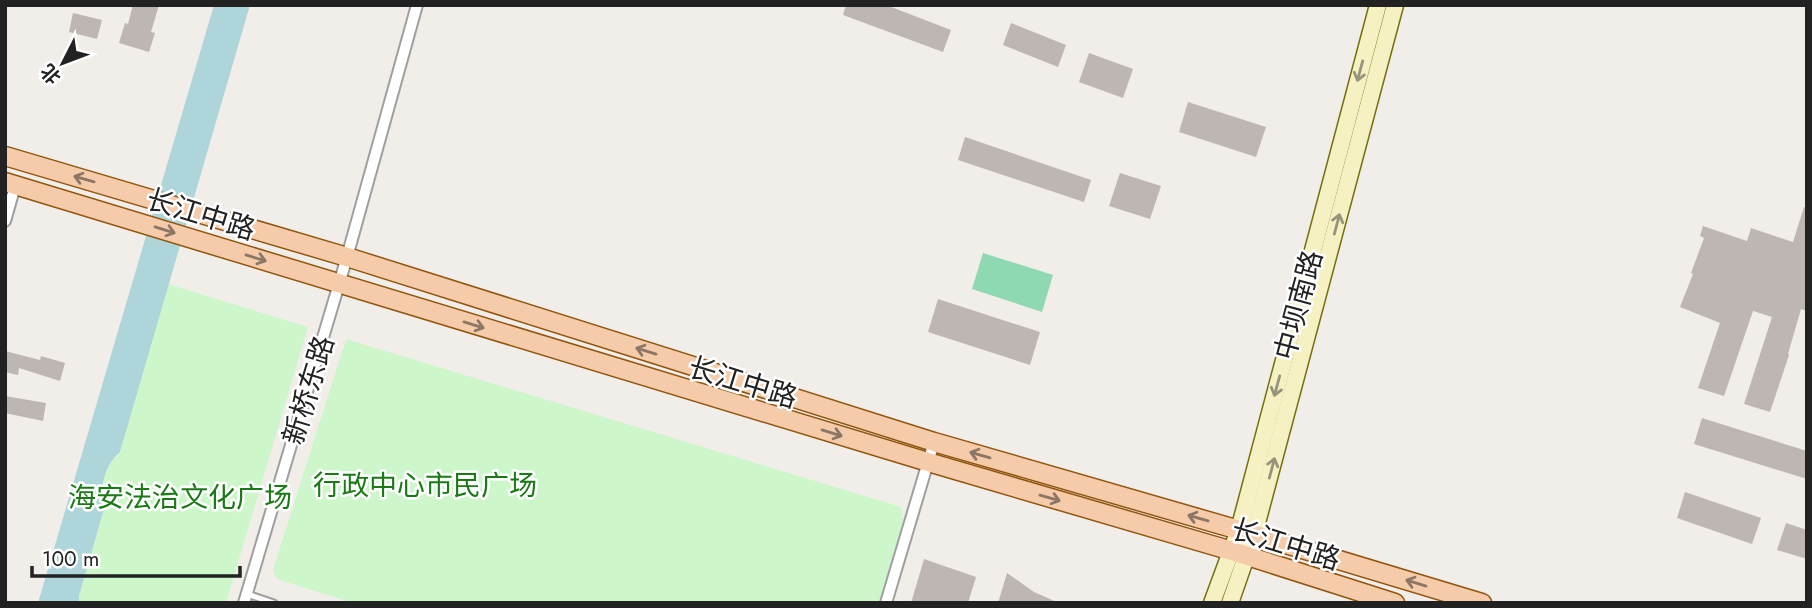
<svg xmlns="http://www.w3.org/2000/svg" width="1812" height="608" font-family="Jost,'Noto Sans SC',sans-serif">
	<rect width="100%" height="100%" fill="#f1ede9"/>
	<g fill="#cef6cb">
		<path d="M168,284L308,327L226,603H79V596L105,505C99,486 106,465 120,452Z"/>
		<polygon points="346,339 901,507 903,521 879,603 353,603 280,580 275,576 273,570"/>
	</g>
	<polygon fill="#8fd9b2" points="983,253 1053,275 1042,312 972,289"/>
	<path fill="#aed6da" d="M214,5H250L120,452C105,465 99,486 105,505L79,596V603H38Z"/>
	<g fill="#beb6b2">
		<polygon points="133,5 159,5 151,32 155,33 149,52 119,43 125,23 128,24"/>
		<polygon points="846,5 886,5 951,30 943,52 843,15"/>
		<polygon points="73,13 102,20 97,39 69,32"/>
		<polygon points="1011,23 1066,45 1058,67 1003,45"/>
		<polygon points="1089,53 1133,69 1123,98 1079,82"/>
		<polygon points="1188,102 1266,127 1256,157 1179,132"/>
		<polygon points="965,137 1091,180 1084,202 958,160"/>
		<polygon points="1120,173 1161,186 1150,219 1109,206"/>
		<polygon points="1804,207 1807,208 1807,311 1801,309 1788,354 1789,355 1770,412 1744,404 1772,317 1753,311 1724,396 1698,388 1720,323 1680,307 1693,274 1691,273 1704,238 1700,236 1703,226 1747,241 1751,228 1793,242"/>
		<polygon points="938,299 1040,332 1030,365 928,332"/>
		<polygon points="5,351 40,360 41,356 65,363 60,381 19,368 18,375 5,372"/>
		<polygon points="5,396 46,403 43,421 5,413"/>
		<polygon points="1702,418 1807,451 1807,479 1694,444"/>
		<polygon points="1685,492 1761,518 1752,544 1677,518"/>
		<polygon points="1786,523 1807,530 1807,559 1777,550"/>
		<polygon points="924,559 976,577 968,603 911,603"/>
		<polygon points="1007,573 1034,592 1059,603 998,603"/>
	</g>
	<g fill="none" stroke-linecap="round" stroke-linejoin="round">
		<g stroke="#9f9f9f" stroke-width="9">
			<polyline id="service" points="247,594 274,603"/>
		</g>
		<g stroke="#9f9f9f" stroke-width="14">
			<g id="minor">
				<polyline points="5,221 15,186"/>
				<polyline points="244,603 347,257 417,5"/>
				<polyline points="886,603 934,442"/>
			</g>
		</g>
		<g stroke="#73700f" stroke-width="19">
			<g id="secondary">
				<polyline points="1212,603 1239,530 1378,5"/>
				<polyline points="1230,603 1254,534 1395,5"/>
			</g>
		</g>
		<g stroke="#92550d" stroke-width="21">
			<g id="primary">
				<polyline points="5,156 347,257 934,442 1239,530 1482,603"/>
				<polyline points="5,182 928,462 1232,551 1395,603"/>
			</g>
		</g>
		<use href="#service" stroke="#fff" stroke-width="5"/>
		<use href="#minor" stroke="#fff" stroke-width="10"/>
		<use href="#secondary" stroke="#f5f1c3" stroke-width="16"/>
		<use href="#primary" stroke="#f5cbaa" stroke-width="18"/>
	</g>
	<defs><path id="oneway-shaft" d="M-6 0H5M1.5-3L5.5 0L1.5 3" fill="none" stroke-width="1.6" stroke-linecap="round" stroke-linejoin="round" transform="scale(1.75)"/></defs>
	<g stroke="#96947b">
		<use href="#oneway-shaft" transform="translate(1360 71) rotate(105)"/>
		<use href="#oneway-shaft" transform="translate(1337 224) rotate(-75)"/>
		<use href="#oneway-shaft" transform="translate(1277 386) rotate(105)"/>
		<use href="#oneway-shaft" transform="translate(1272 468) rotate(-75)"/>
	</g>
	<g stroke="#8c7666">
		<use href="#oneway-shaft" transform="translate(84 179) rotate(-164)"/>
		<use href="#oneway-shaft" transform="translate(165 230) rotate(17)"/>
		<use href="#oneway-shaft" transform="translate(256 258) rotate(17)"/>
		<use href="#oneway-shaft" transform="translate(474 325) rotate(17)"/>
		<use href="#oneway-shaft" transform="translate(646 351) rotate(-163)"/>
		<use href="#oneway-shaft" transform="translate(832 433) rotate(17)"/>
		<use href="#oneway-shaft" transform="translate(980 455) rotate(-164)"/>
		<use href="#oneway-shaft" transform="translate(1050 498) rotate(16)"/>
		<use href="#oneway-shaft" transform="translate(1198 518) rotate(-164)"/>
		<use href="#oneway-shaft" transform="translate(1416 583) rotate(-163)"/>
	</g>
	<g text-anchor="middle" stroke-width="5" stroke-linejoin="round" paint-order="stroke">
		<g font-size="28" fill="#222" stroke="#fff">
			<text transform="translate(201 214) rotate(17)" y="10">长江中路</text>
			<text transform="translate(1298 305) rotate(-75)" y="10">中坝南路</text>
			<text transform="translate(743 382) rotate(17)" y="10">长江中路</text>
			<text transform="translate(308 390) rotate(-73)" y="10">新桥东路</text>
			<text transform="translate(1286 544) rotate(17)" y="10">长江中路</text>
		</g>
		<g font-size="28" fill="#1a7a16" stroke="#fff">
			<text x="425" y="495">行政中心市民广场</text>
			<text x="180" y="507">海安法治文化广场</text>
		</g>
	</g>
	<rect width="1812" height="608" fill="none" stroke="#222222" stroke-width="14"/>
	<g transform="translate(63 63) rotate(228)" stroke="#ffffff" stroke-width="5" paint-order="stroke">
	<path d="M0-5L12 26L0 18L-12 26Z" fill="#222222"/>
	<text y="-10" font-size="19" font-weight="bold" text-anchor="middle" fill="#222222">北</text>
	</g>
	<path d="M32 566v10h208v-10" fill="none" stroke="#222222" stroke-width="3.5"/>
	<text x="42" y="566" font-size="21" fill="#222222" stroke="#ffffff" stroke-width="5" paint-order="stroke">100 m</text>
</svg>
